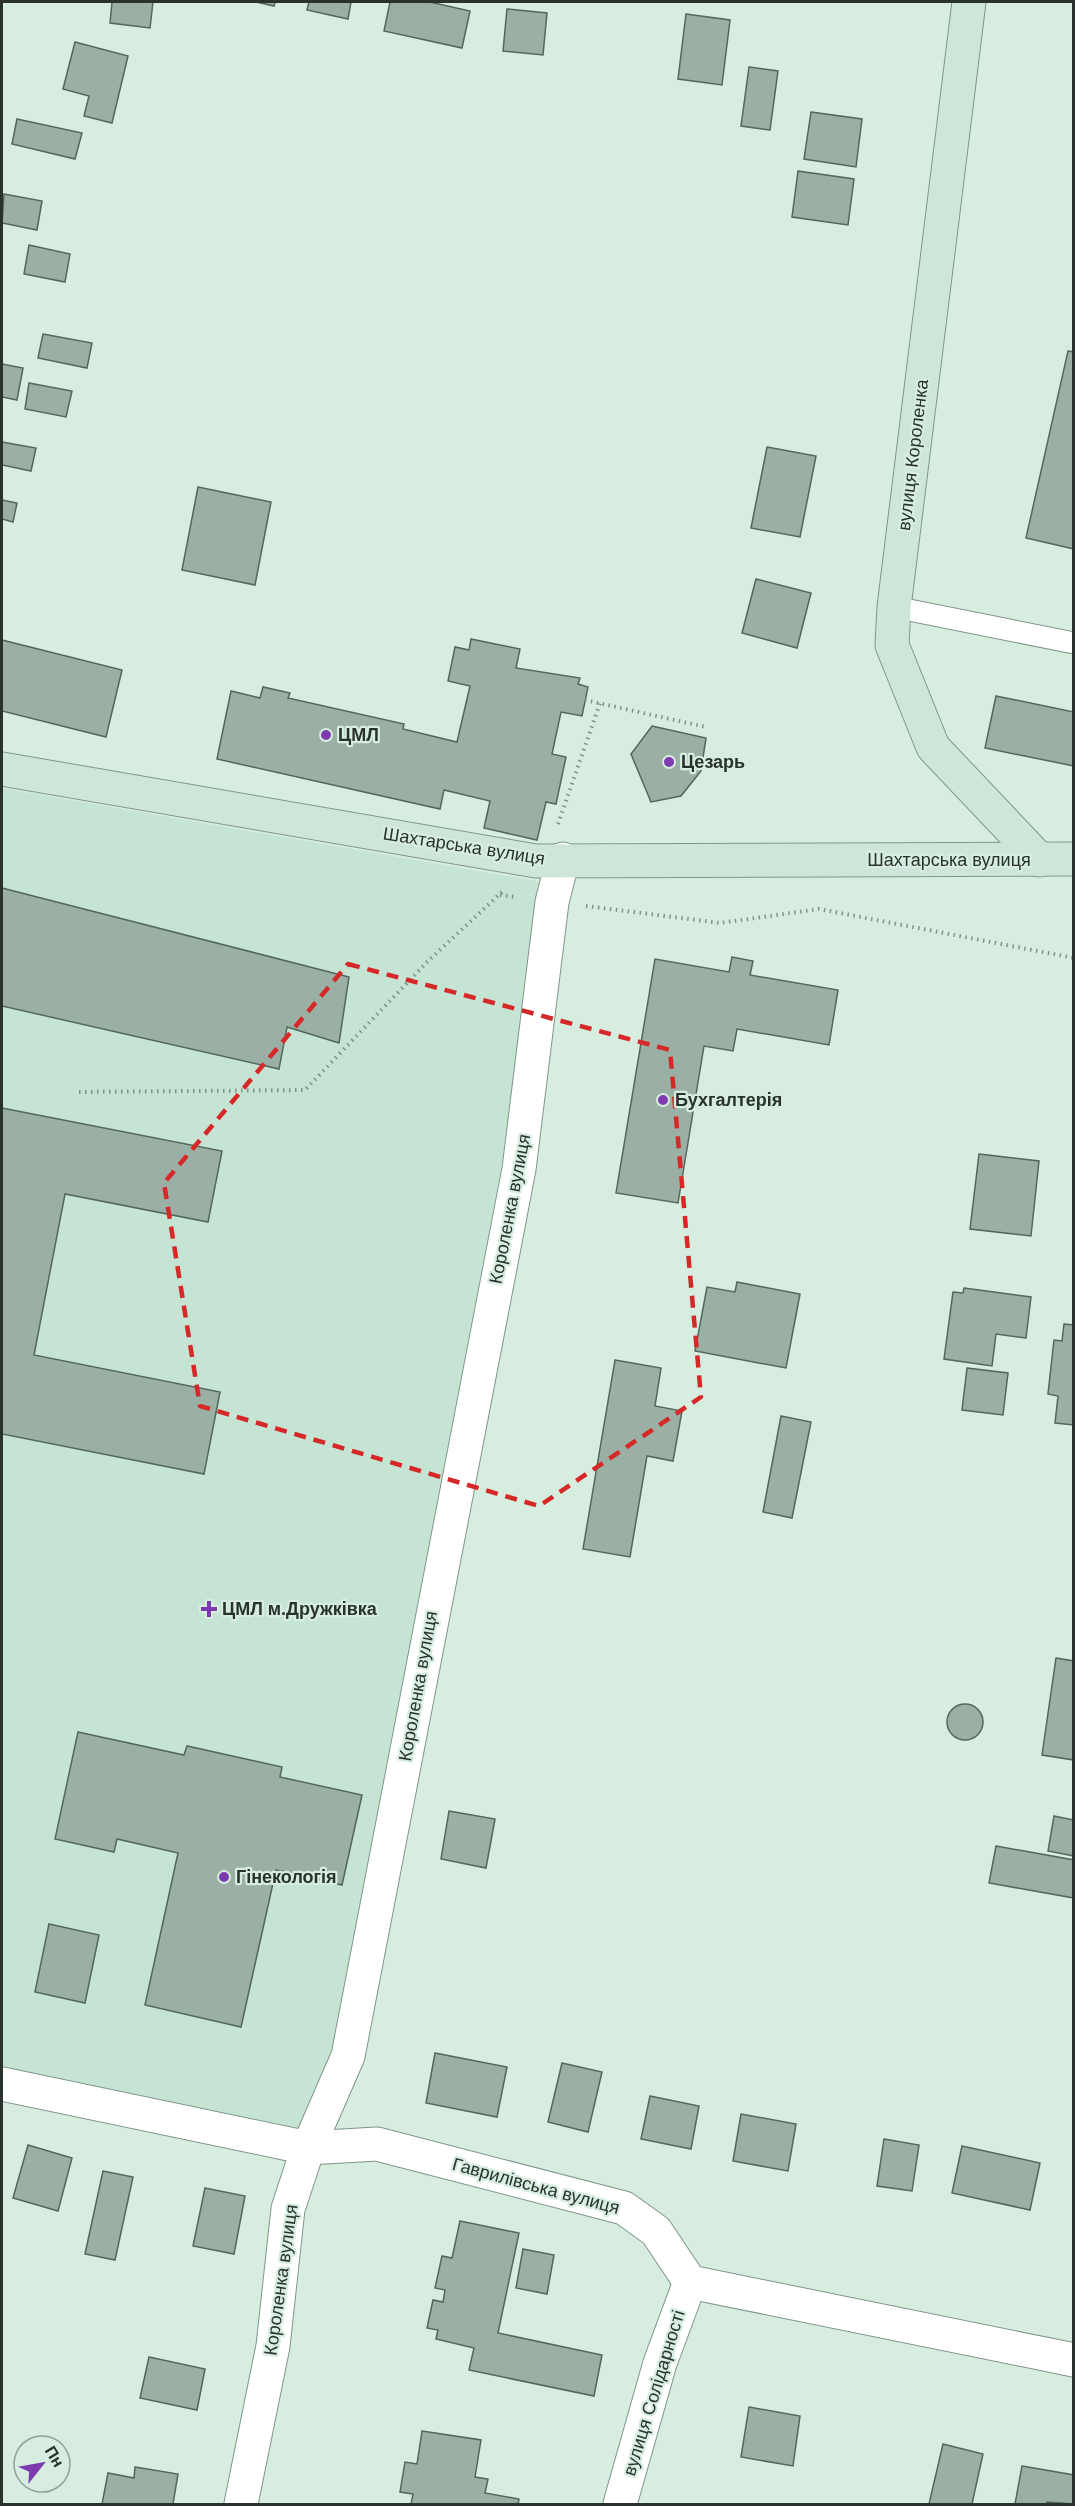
<svg xmlns="http://www.w3.org/2000/svg" width="1075" height="2506" font-family="Helvetica,sans-serif">
	<rect width="100%" height="100%" fill="#d6ede0"/>
	<polygon fill="#c5e4d3" points="2,788 542,882 502,1163 332,2055 297,2134 2,2070"/>
	<g fill="#9ab0a4" stroke="#53675c" stroke-width="1.5">
		<polygon points="112,2 153,2 150,28 110,23"/>
		<polygon points="256,2 275,2 274,6"/>
		<polygon points="309,2 351,2 348,19 307,10"/>
		<polygon points="390,2 430,2 470,11 462,48 384,31"/>
		<polygon points="507,9 547,13 543,55 503,51"/>
		<polygon points="686,14 730,20 722,85 678,79"/>
		<polygon points="75,42 128,56 112,123 84,116 89,96 63,89"/>
		<polygon points="749,67 778,71 770,130 741,126"/>
		<polygon points="811,112 862,119 856,167 804,159"/>
		<polygon points="17,119 82,133 75,159 12,144"/>
		<polygon points="798,171 854,179 848,225 792,217"/>
		<polygon points="4,194 42,201 37,230 2,223"/>
		<polygon points="29,245 70,254 65,282 24,274"/>
		<polygon points="43,334 92,343 87,368 38,358"/>
		<polygon points="1068,351 1074,352 1074,549 1026,538"/>
		<polygon points="2,364 23,368 17,400 2,397"/>
		<polygon points="29,383 72,391 66,417 25,409"/>
		<polygon points="2,442 36,448 31,471 2,465"/>
		<polygon points="767,447 816,456 800,537 751,528"/>
		<polygon points="198,487 271,502 255,585 182,570"/>
		<polygon points="2,500 17,503 13,522 2,519"/>
		<polygon points="756,579 811,593 797,648 742,633"/>
		<polygon points="471,639 520,649 516,668 580,678 578,684 588,687 582,716 561,712 552,754 566,757 556,804 546,802 537,840 484,828 490,801 444,790 440,809 217,759 231,691 260,698 263,687 290,693 288,698 404,724 403,729 457,742 470,686 448,681 455,647 469,650"/>
		<polygon points="2,640 122,670 106,737 2,711"/>
		<polygon points="996,696 1074,712 1074,766 985,748"/>
		<polygon points="652,726 706,738 701,771 681,796 651,802 631,754"/>
		<polygon points="2,888 349,977 339,1043 287,1027 279,1069 2,1006"/>
		<polygon points="732,957 753,961 750,975 838,990 829,1045 737,1029 733,1051 704,1046 678,1203 616,1193 655,959 729,972"/>
		<polygon points="2,1108 222,1151 208,1222 65,1194 34,1355 220,1392 204,1474 2,1434"/>
		<polygon points="979,1154 1039,1161 1031,1236 970,1229"/>
		<polygon points="737,1282 800,1294 786,1368 695,1351 707,1287 735,1292"/>
		<polygon points="964,1288 1031,1297 1026,1338 996,1334 992,1366 944,1359 953,1292 963,1293"/>
		<polygon points="1064,1324 1074,1325 1074,1425 1055,1423 1058,1396 1048,1394 1054,1340 1062,1341"/>
		<polygon points="615,1360 661,1368 655,1406 682,1411 673,1461 647,1456 630,1557 583,1549"/>
		<polygon points="967,1368 1008,1373 1003,1415 962,1410"/>
		<polygon points="781,1416 811,1422 792,1518 763,1512"/>
		<polygon points="1056,1658 1074,1661 1074,1760 1042,1755"/>
		<circle cx="965" cy="1722" r="18"/>
		<polygon points="78,1732 184,1755 187,1746 282,1767 280,1777 362,1795 342,1885 276,1870 241,2027 145,2005 178,1853 117,1839 114,1852 55,1839"/>
		<polygon points="449,1811 495,1819 486,1868 441,1859"/>
		<polygon points="1054,1816 1074,1820 1074,1856 1048,1851"/>
		<polygon points="996,1846 1074,1860 1074,1898 989,1883"/>
		<polygon points="49,1924 99,1935 85,2003 35,1992"/>
		<polygon points="435,2053 507,2067 497,2117 426,2103"/>
		<polygon points="562,2063 602,2072 588,2132 548,2122"/>
		<polygon points="650,2096 699,2106 691,2149 641,2139"/>
		<polygon points="741,2114 796,2124 788,2171 733,2161"/>
		<polygon points="884,2139 919,2145 912,2191 877,2186"/>
		<polygon points="28,2145 72,2158 58,2211 13,2198"/>
		<polygon points="962,2146 1040,2163 1030,2210 952,2193"/>
		<polygon points="103,2171 133,2177 115,2260 85,2254"/>
		<polygon points="205,2188 245,2196 234,2254 193,2246"/>
		<polygon points="460,2221 519,2233 498,2333 602,2355 594,2396 469,2370 474,2348 436,2339 438,2330 427,2328 433,2300 443,2302 445,2290 435,2288 442,2256 452,2258"/>
		<polygon points="523,2249 554,2255 547,2294 516,2288"/>
		<polygon points="149,2357 205,2369 197,2410 140,2398"/>
		<polygon points="749,2407 800,2416 793,2466 741,2457"/>
		<polygon points="422,2431 481,2440 475,2477 488,2479 485,2493 519,2499 518,2504 411,2504 413,2494 400,2492 405,2462 417,2464"/>
		<polygon points="943,2444 983,2454 972,2504 929,2504"/>
		<polygon points="1022,2466 1074,2475 1074,2504 1047,2502 1047,2504 1015,2504"/>
		<polygon points="135,2467 178,2474 173,2504 102,2504 108,2473 134,2478"/>
	</g>
	<g fill="none" stroke-linecap="round" stroke-linejoin="round">
		<g stroke="#81968b" stroke-width="23">
			<polyline id="lane" points="894,607 1074,643"/>
		</g>
		<g stroke="#81968b" stroke-width="35">
			<g id="street">
				<polyline points="2,2084 308,2148 377,2144 624,2208 656,2231 690,2282 1074,2360"/>
				<polyline points="241,2504 273,2346 288,2209 308,2148 348,2056 519,1169 552,902 563,859"/>
				<polyline points="620,2504 660,2363 690,2282"/>
			</g>
		</g>
		<g stroke="#81968b" stroke-width="35">
			<g id="secondary">
				<polyline points="969,2 894,607 892,645 933,747 1040,860"/>
				<polyline points="2,769 536,861 1074,859"/>
			</g>
		</g>
		<g stroke="#829289" stroke-width="4" stroke-dasharray="1.5 4.5" stroke-linecap="butt">
			<polyline points="585,700 706,727"/>
			<polyline points="558,824 600,703"/>
			<polyline points="500,895 516,897"/>
			<polyline points="586,906 720,923 819,909 1074,958"/>
			<polyline points="79,1092 305,1090 427,962 503,891"/>
		</g>
		<use href="#lane" stroke="#fff" stroke-width="21"/>
		<use href="#street" stroke="#fff" stroke-width="33"/>
		<use href="#secondary" stroke="#cee6da" stroke-width="33"/>
	</g>
	<path fill="none" stroke="#d62828" stroke-width="4.5" stroke-dasharray="12 8" stroke-linejoin="round" d="M348,964L670,1050L701,1397L539,1506L200,1406L164,1183Z"/>
	<g fill="#7e3baf" stroke="#d6ede0" stroke-width="2">
		<circle cx="326" cy="735" r="6"/>
		<circle cx="669" cy="762" r="6"/>
		<circle cx="663" cy="1100" r="6"/>
		<path d="M206 1600h6v6h6v6h-6v6h-6v-6h-6v-6h6z"/>
		<circle cx="224" cy="1877" r="6"/>
	</g>
	<g text-anchor="middle" stroke-width="4.5" stroke-linejoin="round" paint-order="stroke">
		<g font-size="18" fill="#29322d" stroke="#d6ede0">
			<text transform="translate(913 455) rotate(-83)" y="6">вулиця Короленка</text>
			<text transform="translate(464 846) rotate(9)" y="6">Шахтарська вулиця</text>
			<text x="949" y="866">Шахтарська вулиця</text>
			<text transform="translate(510 1209) rotate(-79)" y="6">Короленка вулиця</text>
			<text transform="translate(418 1686) rotate(-80)" y="6">Короленка вулиця</text>
			<text transform="translate(536 2186) rotate(15)" y="6">Гаврилівська вулиця</text>
			<text transform="translate(281 2280) rotate(-82)" y="6">Короленка вулиця</text>
			<text transform="translate(654 2393) rotate(-73)" y="6">вулиця Солідарності</text>
		</g>
		<g font-size="18" font-weight="bold" fill="#29322d" stroke="#d6ede0" text-anchor="start">
			<text x="338" y="741">ЦМЛ</text>
			<text x="681" y="768">Цезарь</text>
			<text x="675" y="1106">Бухгалтерія</text>
			<text x="222" y="1615">ЦМЛ м.Дружківка</text>
			<text x="236" y="1883">Гінекологія</text>
		</g>
	</g>
	<rect width="1075" height="2506" fill="none" stroke="#29322d" stroke-width="6"/>
	<g transform="translate(42 2464) rotate(59)"><circle r="28" fill="#d6ede0" stroke="#91a298" stroke-width="1.5"/>
	<path d="M0-4.5L10 22L0 15L-10 22Z" fill="#7e3baf"/>
	<text y="-9" font-size="16" font-weight="bold" text-anchor="middle" fill="#29322d">Пн</text>
	</g>
</svg>
